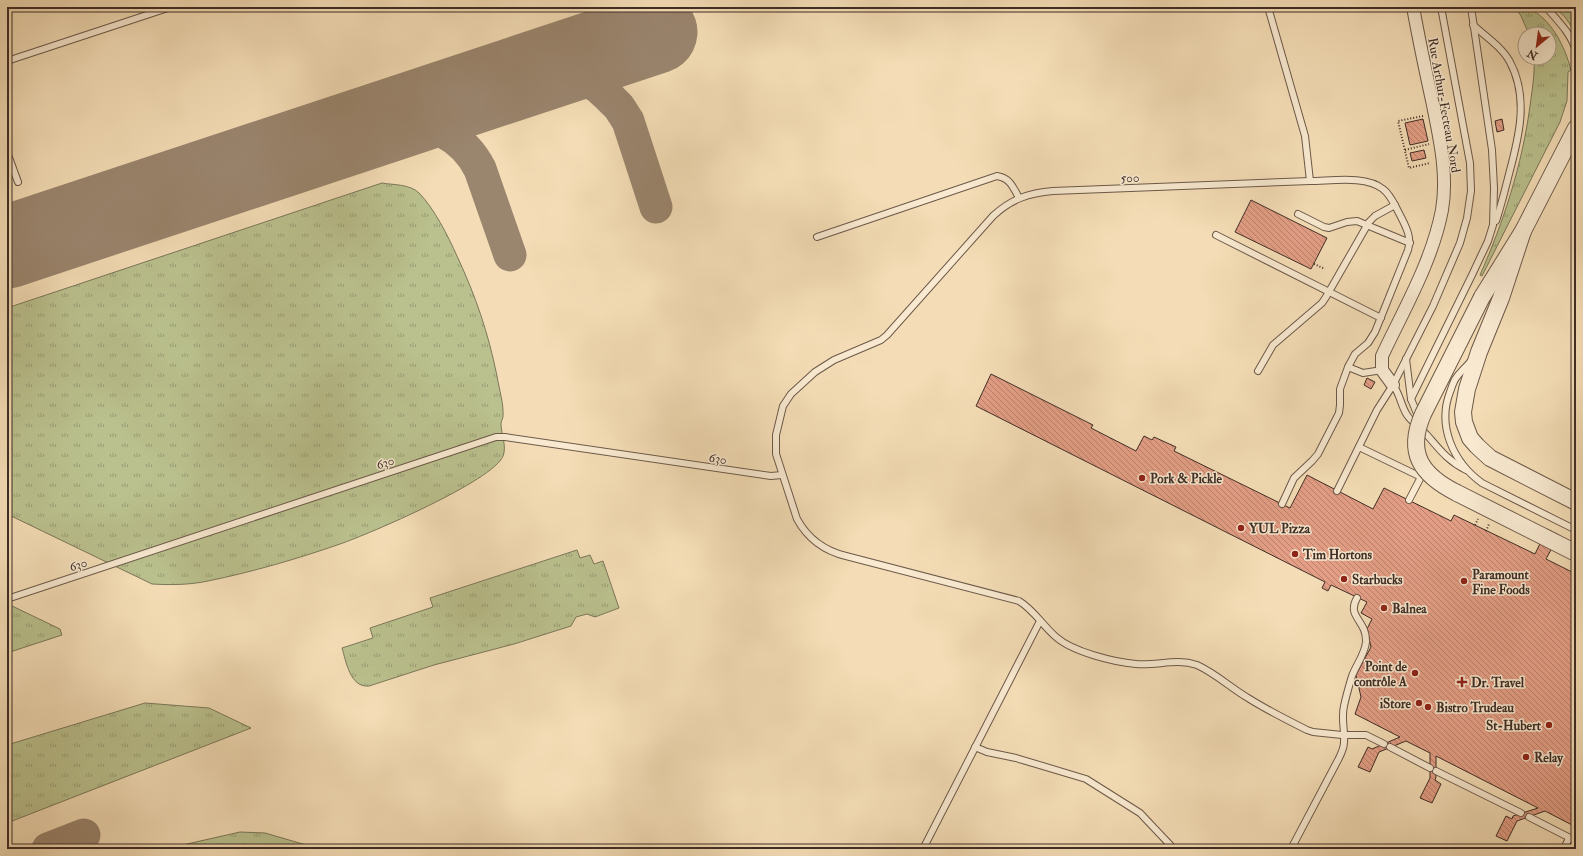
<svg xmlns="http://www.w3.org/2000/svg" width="1583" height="856" font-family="'IM FELL Double Pica',serif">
	<defs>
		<pattern id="grass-tufts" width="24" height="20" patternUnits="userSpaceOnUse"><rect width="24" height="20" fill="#bac18e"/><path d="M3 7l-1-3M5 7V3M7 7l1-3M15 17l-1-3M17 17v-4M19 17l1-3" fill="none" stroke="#999d74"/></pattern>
		<pattern id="building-back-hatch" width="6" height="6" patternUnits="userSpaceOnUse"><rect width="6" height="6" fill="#e39e85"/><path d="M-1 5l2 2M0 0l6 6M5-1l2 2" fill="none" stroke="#b9816d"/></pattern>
	</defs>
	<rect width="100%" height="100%" fill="#f4ddb6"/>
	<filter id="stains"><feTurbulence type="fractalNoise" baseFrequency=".005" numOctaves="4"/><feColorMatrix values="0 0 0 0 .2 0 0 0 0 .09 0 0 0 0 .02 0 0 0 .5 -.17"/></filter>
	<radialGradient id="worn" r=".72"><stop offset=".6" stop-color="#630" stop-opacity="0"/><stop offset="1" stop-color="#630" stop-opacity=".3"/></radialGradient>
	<g fill="url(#grass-tufts)" stroke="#7c775a">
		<path d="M1513,7C1518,7 1524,6 1528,8C1552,19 1565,47 1571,70L1568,72L1567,101L1560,122L1482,276L1480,275C1504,221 1522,165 1530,106C1532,90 1535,74 1534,58H1549V34H1529L1520,14Z"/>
		<polygon points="1554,7 1576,7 1576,33 1565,17"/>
		<path d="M382,183C393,185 410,184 419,193C434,208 448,236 457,256C476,297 488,332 497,376C499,389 504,404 503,417C502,420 501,422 501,424C501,434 507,446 503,456C493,481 369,534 340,544C297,559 252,572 208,581C189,585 171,585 152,584L7,514V308Z"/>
		<path d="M577,550L580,558L590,555L594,564L603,561L619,608L595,617L587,614L576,617L571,626L514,644L434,665L369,686C350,688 346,661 342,648L373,638L370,628L433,607L430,598Z"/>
		<polygon points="10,605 60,629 62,635 7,653 7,606"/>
		<polygon points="145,703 209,708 251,728 7,823 7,745"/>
		<polygon points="240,832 265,833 320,849 173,849 187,844"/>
	</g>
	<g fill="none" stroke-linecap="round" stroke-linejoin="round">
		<g stroke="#9a856e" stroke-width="33">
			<polyline points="412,113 422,113 532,76 559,73 582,79 597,86 608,96 619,107 628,121 656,207"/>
			<path d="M346,135L351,136C364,131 378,125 392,123C428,117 464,137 480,169L510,255"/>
			<polyline points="48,849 84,835"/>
		</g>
		<polyline stroke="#9a856e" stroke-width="83" points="7,247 656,32"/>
	</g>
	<g fill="url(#building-back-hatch)" stroke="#3f2d25">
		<polygon points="1423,119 1428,141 1410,145 1405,123"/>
		<polygon points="1502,119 1504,130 1497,132 1495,121"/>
		<polygon points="1424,150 1426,158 1412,161 1410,153"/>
		<polygon points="1251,200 1327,238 1311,269 1235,232"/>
		<polygon points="991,374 1093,425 1091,428 1136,451 1144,436 1152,440 1154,437 1176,447 1174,451 1290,508 1307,475 1373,509 1384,488 1451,521 1454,515 1535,554 1547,529 1559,535 1546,559 1576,574 1576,827 1545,811 1517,821 1507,841 1496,836 1506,816 1512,819 1513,816 1538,808 1436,756 1436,777 1435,780 1441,784 1432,803 1420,798 1430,778 1430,753 1406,741 1379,752 1370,772 1358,767 1368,747 1372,749 1400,737 1355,714 1361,697 1356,675 1371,647 1367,629 1372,619 1361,613 1367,602 1331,585 1328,591 1322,588 1325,582 976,406"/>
		<polygon points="1367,378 1375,382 1371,389 1364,385"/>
	</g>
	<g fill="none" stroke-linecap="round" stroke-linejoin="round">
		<g stroke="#6c5949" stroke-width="8">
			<g id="service">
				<polyline points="1268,7 1305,136 1310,181"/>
				<path d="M1546,7C1557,20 1571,33 1576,51"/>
				<path d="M1473,25C1485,36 1502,47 1510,62C1529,98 1519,137 1509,174C1505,190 1501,206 1496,221"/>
				<polyline points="7,61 171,7"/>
				<polyline points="7,152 18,182"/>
				<polyline points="1298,214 1324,227 1329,228 1347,222 1357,221 1410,243"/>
				<polyline points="1216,235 1381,318"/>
				<path d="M817,237L997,176C1010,178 1013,187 1019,198"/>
				<polyline points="1406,359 1411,399 1418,416"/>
				<path d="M1470,362C1466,367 1460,372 1456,378C1453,382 1452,387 1450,392C1437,426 1453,462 1482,483L1576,530"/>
				<polyline points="1348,367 1363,373 1382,370"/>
				<polyline points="1258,371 1273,345 1322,303 1326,297 1369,222 1375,216 1395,205"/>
				<path d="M1393,385C1400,394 1401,406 1407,415C1412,423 1421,428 1427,435C1440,450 1448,461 1466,470"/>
				<polyline points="1411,399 1472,275 1488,241 1493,225 1494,188 1492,150 1471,7"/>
				<polyline points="1359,447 1421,477 1409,500"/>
				<polyline points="1337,491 1377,410 1393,385 1433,306 1460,243 1467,218 1471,191 1470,163 1441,7"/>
				<path d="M1282,504L1294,478L1312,461L1318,454L1339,413L1340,405V389L1348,367L1355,354L1368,343L1375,332L1408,250C1412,237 1406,227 1400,215C1395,206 1391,195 1383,189C1366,175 1331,181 1310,181L1053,191C1029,193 1011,199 993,216L887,335L881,340L834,360L815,372L791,394L783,406L776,435V454L797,519C808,539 825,551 846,556L1019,601C1034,610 1043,626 1056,637C1073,652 1114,662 1136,664C1157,666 1176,658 1197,665C1215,673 1231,688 1248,698C1267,710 1287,720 1307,730L1313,732L1342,735H1366L1384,744"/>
				<polyline points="7,599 496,437 505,437 771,476 782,475"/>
				<polyline points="975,747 987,752 1016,758 1086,779 1140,813 1174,849"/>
				<polyline points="1390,747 1430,768"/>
				<polyline points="1436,771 1521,813"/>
				<polyline points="1529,817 1576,841"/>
				<polyline points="923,849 1040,621"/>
				<path d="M1291,849L1338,760C1341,754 1344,749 1344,742C1345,730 1341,718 1344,706C1346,696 1349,686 1352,676C1356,665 1365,654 1366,642C1367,620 1346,617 1357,598"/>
				<polyline points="1564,849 1569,838"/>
			</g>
		</g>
		<g stroke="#6c5949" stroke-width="14">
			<path id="minor" d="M1393,385L1382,370V356C1404,309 1432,262 1442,210C1448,175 1440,140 1433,105C1426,73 1419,40 1413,7"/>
		</g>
		<g stroke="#6c5949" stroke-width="18">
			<g id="tertiary">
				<polyline points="1523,231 1501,298 1479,352 1467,389 1463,412 1464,422 1470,438 1477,446 1490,458 1576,502"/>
				<polyline points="1482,297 1523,231 1576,128"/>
				<polyline points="1457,493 1576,553"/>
			</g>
		</g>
		<g stroke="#3f2d25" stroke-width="2" stroke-dasharray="1 2" stroke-linecap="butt">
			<polyline points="1423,116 1398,121 1409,168 1430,163"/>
			<polyline points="1405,150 1429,144"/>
			<polyline points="1314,264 1325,269"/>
			<polyline points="1475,525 1478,519"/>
			<polyline points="1486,531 1489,524"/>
		</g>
		<use href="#service" stroke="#f8e9d0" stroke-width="6"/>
		<use href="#minor" stroke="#f8e9d0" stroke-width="12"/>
		<use href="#tertiary" stroke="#f8e9d0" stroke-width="16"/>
		<g stroke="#6c5949" stroke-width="18" stroke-linecap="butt">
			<path id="tertiary-bridge" d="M1457,493C1421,475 1406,453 1423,414L1482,297"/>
		</g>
		<use href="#tertiary-bridge" stroke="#f8e9d0" stroke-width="16"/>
	</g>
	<g fill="#8f2418" stroke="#f8e9d0" stroke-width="1.5">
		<circle cx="1142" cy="478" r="4"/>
		<circle cx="1241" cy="528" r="4"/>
		<circle cx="1295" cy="554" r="4"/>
		<circle cx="1344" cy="579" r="4"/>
		<circle cx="1464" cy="581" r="4"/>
		<circle cx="1384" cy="608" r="4"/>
		<circle cx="1415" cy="673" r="4"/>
		<path d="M1460 676h4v4h4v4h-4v4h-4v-4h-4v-4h4z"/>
		<circle cx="1419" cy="703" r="4"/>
		<circle cx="1428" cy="707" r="4"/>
		<circle cx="1549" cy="725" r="4"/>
		<circle cx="1526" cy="757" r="4"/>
	</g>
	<g text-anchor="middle" stroke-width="3" stroke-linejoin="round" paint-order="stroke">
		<g font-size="13" fill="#3f2d25" stroke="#f8e9d0">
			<text transform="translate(1445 105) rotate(80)" y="5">Rue Arthur-Fecteau Nord</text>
			<text transform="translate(1130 177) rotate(-2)" y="5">500</text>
			<text transform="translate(718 458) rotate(9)" y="5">630</text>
			<text transform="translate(385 462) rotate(-18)" y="5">630</text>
			<text transform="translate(78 564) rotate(-18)" y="5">630</text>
		</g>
		<g font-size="13" font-weight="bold" fill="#3f2d25" stroke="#f8e9d0" text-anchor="start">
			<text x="1150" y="483">Pork &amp; Pickle</text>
			<text x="1249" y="533">YUL Pizza</text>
			<text x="1303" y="559">Tim Hortons</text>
			<text x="1472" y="579">Paramount<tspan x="1472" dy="15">Fine Foods</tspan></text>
			<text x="1352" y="584">Starbucks</text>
			<text x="1392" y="613">Balnea</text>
			<text x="1407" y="671" text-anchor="end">Point de<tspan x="1407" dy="15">contrôle A</tspan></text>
			<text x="1471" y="687">Dr. Travel</text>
			<text x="1411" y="708" text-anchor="end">iStore</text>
			<text x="1436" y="712">Bistro Trudeau</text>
			<text x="1541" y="730" text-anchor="end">St-Hubert</text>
			<text x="1534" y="762">Relay</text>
		</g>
	</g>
	<rect width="1583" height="856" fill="none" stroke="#f4ddb6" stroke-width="24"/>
	<rect x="8" y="8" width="1567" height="840" fill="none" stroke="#3f2d25" stroke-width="2"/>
	<rect x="12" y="12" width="1559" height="832" fill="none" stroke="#3f2d25"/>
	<g transform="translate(1537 46) rotate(209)"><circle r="19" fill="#f8e9d0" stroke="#ae9e8c"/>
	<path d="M0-3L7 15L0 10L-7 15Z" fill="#8f2418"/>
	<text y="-6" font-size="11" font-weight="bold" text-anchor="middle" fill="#3f2d25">N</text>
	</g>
	<rect width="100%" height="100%" filter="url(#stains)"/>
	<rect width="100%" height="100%" fill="url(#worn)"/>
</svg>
